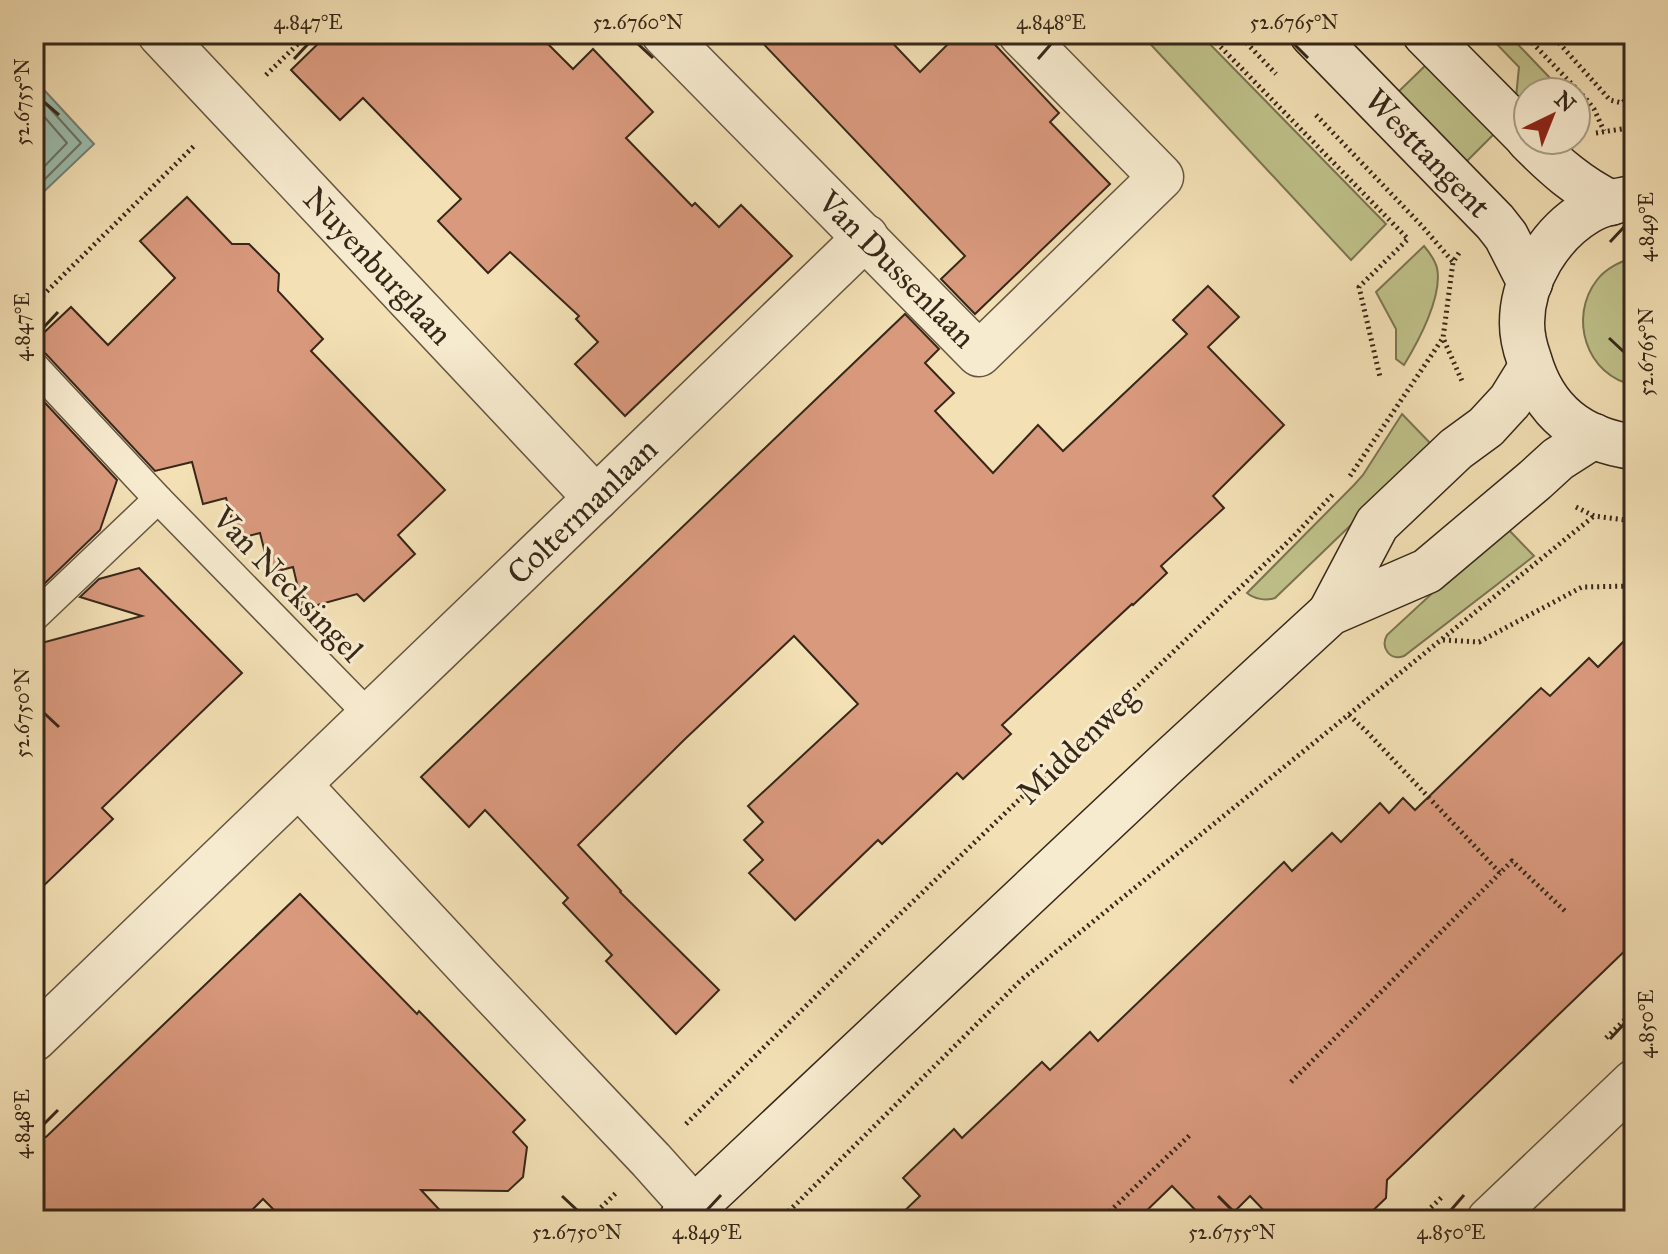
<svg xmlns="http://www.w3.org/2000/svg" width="1668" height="1254" font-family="'IM FELL Great Primer',serif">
	<rect width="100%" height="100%" fill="#f3e0b5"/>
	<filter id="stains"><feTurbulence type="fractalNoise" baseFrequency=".0025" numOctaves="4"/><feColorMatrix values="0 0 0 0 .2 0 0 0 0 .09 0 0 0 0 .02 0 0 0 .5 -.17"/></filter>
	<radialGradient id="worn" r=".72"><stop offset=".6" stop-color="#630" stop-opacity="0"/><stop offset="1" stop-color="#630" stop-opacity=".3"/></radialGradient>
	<g fill="#bfc18a" stroke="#7b7452" stroke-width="2">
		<polygon points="1141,34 1200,34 1386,224 1351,260"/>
		<polygon points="1487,34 1508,34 1551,79 1538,92 1528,92 1528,101 1518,111 1515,107 1519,67"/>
		<polygon points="1430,61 1497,131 1461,167 1393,97"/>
		<path d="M1424,246C1429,252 1435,260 1437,268C1443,296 1418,342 1404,365L1396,359V329L1376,292Z"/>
		<path d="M1634,257V385C1586,376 1568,317 1597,280C1606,268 1620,262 1634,257Z"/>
		<path d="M1402,414L1433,446L1275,598C1266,601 1254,599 1247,593L1354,485L1363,475Z"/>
		<path d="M1505,526L1534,556L1404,656C1390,661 1380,648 1387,635Z"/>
	</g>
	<polygon fill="#9bbdaf" stroke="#738173" stroke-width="2" points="34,79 94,144 34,201"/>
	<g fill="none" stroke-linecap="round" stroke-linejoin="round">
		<g stroke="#697264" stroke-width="2">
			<polyline points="34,91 81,143 34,190"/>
			<polyline points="34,105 67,143 34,177"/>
		</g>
	</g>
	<g fill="#d9997d" stroke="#372719" stroke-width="2">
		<polygon points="328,34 538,34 573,69 593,49 653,112 626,138 692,206 695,203 719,227 741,205 792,256 625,416 575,364 598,342 576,319 579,316 510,252 488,273 438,221 461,199 363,98 340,120 291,70"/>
		<polygon points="754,34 884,34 920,72 958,34 985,34 1059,113 1050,122 1110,184 975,314 941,279 965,256"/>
		<polygon points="187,197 232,244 249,244 279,274 278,291 323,339 311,351 445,490 398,535 415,554 364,601 357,594 303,609 293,567 270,573 260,533 237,539 226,498 203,504 192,462 155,471 46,354 40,350 34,349 34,342 71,307 108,345 175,278 140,241"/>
		<polygon points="1208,286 1239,317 1208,347 1284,425 1213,496 1224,508 1161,566 1167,573 1133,605 1132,604 1002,725 1011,734 963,779 957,773 882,844 878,840 795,920 749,873 763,860 744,840 763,822 748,806 858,704 794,636 684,740 578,845 621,891 620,892 719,990 676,1034 606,961 612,955 563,903 568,898 485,810 469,827 421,777 905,314 939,349 925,363 954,393 935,411 993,473 1038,425 1063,451 1187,334 1173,320"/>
		<polygon points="34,391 117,480 100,530 42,586 34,583"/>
		<polygon points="139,568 242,673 102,808 113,819 34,895 34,645 142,616 80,597 99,579"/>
		<polygon points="1634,631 1634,942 1387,1180 1386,1198 1363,1220 1273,1220 1250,1196 1226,1220 1205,1220 1172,1186 1137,1220 895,1220 920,1196 903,1178 954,1129 962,1138 965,1135 1042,1062 1050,1070 1090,1032 1098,1041 1284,862 1292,871 1332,833 1341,842 1380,803 1389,813 1403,798 1415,810 1541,688 1550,696 1589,658 1598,667"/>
		<polygon points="300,894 417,1014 419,1011 525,1120 513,1132 527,1147 523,1177 508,1191 421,1190 449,1220 284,1220 263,1199 242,1220 34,1220 34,1137 46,1137"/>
	</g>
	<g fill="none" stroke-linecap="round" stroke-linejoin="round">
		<g stroke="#665540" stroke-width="31">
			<g id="lane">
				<polyline points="34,366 158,499"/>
				<polyline points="34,617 158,499 369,715"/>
			</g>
		</g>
		<g stroke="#665540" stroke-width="47">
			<g id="street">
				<polyline points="160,34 596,498"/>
				<polyline points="664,34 979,354 1161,177 1021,34"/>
				<polyline points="299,785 475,974 651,1160 694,1208"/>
				<polyline points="34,1039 596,498 866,237"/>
				<polyline points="1489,1220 1634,1082"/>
			</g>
		</g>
		<g stroke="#372719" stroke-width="47">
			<g id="secondary">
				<polyline points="1312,34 1495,222 1506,236 1530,283"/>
				<polyline points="1425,34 1528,138"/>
				<path d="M1529,140C1556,167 1577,186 1611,203"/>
				<path d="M1634,198C1619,200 1600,204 1587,212C1550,234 1522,280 1522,323C1522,336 1525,348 1529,359C1544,412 1580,440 1634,447"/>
				<polyline points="1330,613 1377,524 1456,449 1486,427 1510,401 1531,367"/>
				<polyline points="681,1220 1166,764 1330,613 1427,571 1535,480 1558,459 1594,436"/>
			</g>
		</g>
		<g stroke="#372719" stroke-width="5" stroke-dasharray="2 4" stroke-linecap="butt">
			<polyline points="1208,34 1408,239 1359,287 1380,377"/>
			<polyline points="1238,34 1276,74"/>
			<polyline points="1524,34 1587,100 1594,109 1604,131"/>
			<polyline points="1551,34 1610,100 1622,103 1634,92"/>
			<polyline points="266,75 308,34"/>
			<polyline points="1316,115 1422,226 1453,262"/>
			<polyline points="1596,133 1634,127"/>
			<polyline points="1459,253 1453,262 1443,338 1462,381"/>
			<polyline points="34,304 196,144"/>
			<polyline points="1350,476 1443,338"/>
			<polyline points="1576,507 1594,516 1634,521"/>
			<polyline points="1443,640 1479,642 1582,587 1634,586"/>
			<polyline points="1349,715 1367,732 1500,873 1512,861 1565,911"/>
			<polyline points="1606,1038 1634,1011"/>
			<polyline points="1291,1082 1500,873"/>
			<polyline points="686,1124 876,937 1294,536 1335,492"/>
			<polyline points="588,1220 616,1193"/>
			<polyline points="780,1220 1021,980 1594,516"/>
			<polyline points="1101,1220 1192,1133"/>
			<polyline points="1418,1220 1444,1195"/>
		</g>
		<use href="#lane" stroke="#f7ebcf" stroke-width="28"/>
		<use href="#street" stroke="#f7ebcf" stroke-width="44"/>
		<use href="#secondary" stroke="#f7ebcf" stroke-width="44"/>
	</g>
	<path fill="none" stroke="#372719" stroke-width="3" d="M638,44L653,58M1294,44L1308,58M294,59L308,44M1038,59L1051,44M44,102L59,115M1610,242L1624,227M44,327L58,312M1609,338L1624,352M44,713L59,727M1610,1039L1624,1024M44,1124L58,1110M562,1196L577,1210M1218,1196L1232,1210M707,1210L721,1195M1451,1210L1464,1195"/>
	<g text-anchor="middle" stroke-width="6" stroke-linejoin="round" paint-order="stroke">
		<g font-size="32" fill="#372719" stroke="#f7ebcf">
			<text transform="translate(1428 153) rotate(46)" y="11">Westtangent</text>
			<text transform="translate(378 266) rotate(47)" y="11">Nuyenburglaan</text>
			<text transform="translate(897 269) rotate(45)" y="11">Van Dussenlaan</text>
			<text transform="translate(582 511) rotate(-44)" y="11">Coltermanlaan</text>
			<text transform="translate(288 584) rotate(46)" y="11">Van Necksingel</text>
			<text transform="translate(1077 745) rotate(-44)" y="11">Middenweg</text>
		</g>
	</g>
	<rect width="1668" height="1254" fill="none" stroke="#f3e0b5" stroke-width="88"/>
	<g transform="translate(1552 116) rotate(43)"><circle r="38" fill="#f7ebcf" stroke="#aa9d86" stroke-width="2"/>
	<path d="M0-6L14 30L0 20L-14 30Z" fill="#8f2418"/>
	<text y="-12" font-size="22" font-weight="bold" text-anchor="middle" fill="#372719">N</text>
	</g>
	<rect x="44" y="44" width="1580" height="1166" fill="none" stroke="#372719" stroke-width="3"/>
	<g font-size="20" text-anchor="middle" fill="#372719">
		<text x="308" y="29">4.847°E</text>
		<text x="638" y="29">52.6760°N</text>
		<text x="1051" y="29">4.848°E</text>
		<text x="1294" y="29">52.6765°N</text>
		<text transform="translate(22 102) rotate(-90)" y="7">52.6755°N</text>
		<text transform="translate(1646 227) rotate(-90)" y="7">4.849°E</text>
		<text transform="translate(22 327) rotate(-90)" y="7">4.847°E</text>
		<text transform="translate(1646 352) rotate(-90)" y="7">52.6765°N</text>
		<text transform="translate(22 713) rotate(-90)" y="7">52.6750°N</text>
		<text transform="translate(1646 1024) rotate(-90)" y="7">4.850°E</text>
		<text transform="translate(22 1124) rotate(-90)" y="7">4.848°E</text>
		<text x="577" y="1239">52.6750°N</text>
		<text x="707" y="1239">4.849°E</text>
		<text x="1232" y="1239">52.6755°N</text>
		<text x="1451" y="1239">4.850°E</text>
	</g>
	<rect width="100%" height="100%" filter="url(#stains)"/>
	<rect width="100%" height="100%" fill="url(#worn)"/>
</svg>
